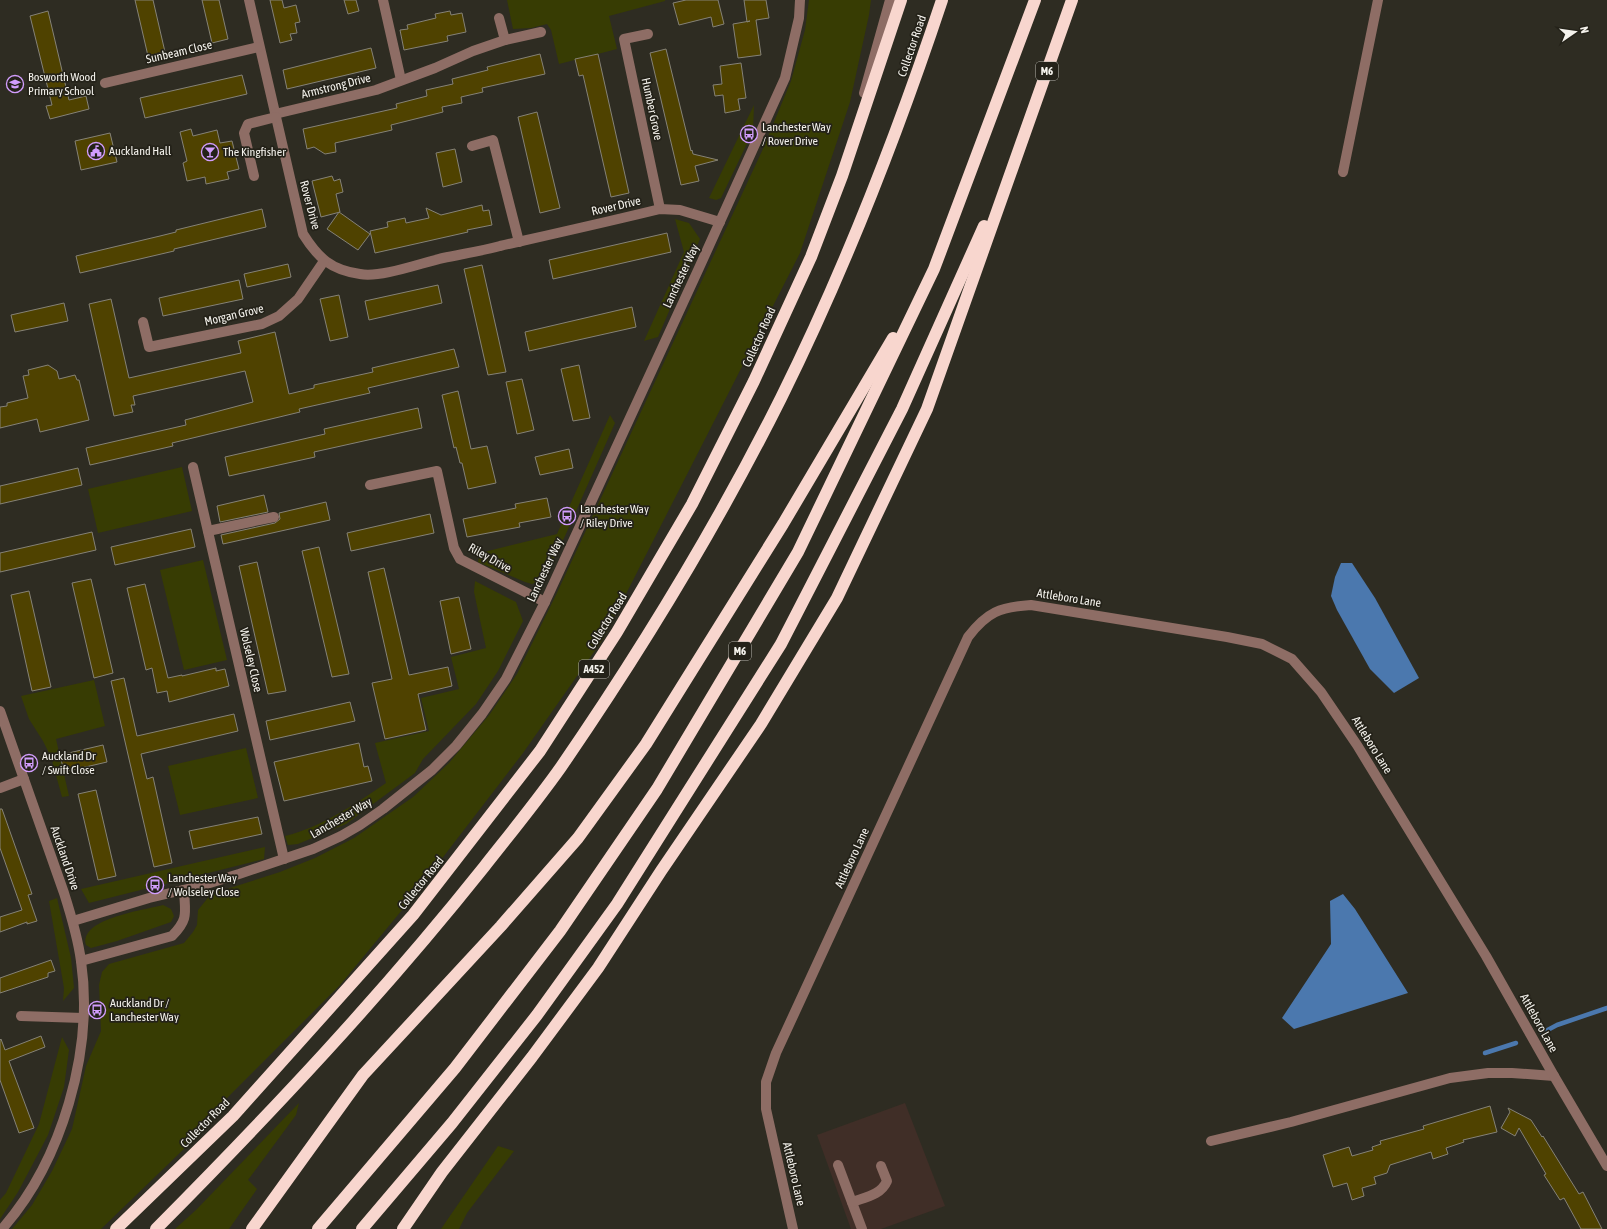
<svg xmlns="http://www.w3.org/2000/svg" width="1607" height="1229" font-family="'Asap Condensed',sans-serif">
	<rect width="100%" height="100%" fill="#2e2c22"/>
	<polygon fill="#402e27" points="905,1103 945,1206 881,1229 851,1229 817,1135"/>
	<g fill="#373c03">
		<polygon points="507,0 665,0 665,1 609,16 617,49 559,64 551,30 547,24 531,28 513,29"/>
		<polygon points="809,0 871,0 869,15 850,102 800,253 603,639 523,753 407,904 340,985 228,1097 188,1145 101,1229 12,1229 32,1205 52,1171 72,1129 86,1066 101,1031 99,985 102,972 109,964 184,943 193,932 197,925 198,910 211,894 280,872 315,858 354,838 413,797 449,763 490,714 517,674 556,595 762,151 791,81 805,30"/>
		<polygon points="754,105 753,131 721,198 716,200 709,198"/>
		<polygon points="675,219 689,223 700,239 658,337 644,341 684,252"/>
		<polygon points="610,415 615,423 565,536 544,578 532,584 525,582 478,562 480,553 557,534"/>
		<polygon points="182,467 192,511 98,533 88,489"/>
		<polygon points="203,560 227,660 184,670 160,570"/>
		<path d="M475,581L516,602L523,621L498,671L476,704L423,759L415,773L346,824L298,844L288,845L285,836C322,827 355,804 386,783L375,743L429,731L421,698L459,689L451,657L486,648L474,592Z"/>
		<polygon points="94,680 105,726 56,739 69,796 62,797 51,757 43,741 29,719 21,696"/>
		<polygon points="246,748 258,798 180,815 168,766"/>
		<polygon points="265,847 264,859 89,903 81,889"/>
		<polygon points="57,898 71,958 74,988 63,1001 64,988 49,901"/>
		<path d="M163,905L171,909L174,916L171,922L117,941L91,948L86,945C79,918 146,910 163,905Z"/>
		<polygon points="62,1037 69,1050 64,1087 48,1135 18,1192 0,1219 0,1200 6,1193 39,1124"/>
		<polygon points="299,1103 296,1115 248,1180 257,1189 229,1229 175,1229 196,1210"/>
		<polygon points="498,1146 514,1151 467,1213 459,1229 441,1229"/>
	</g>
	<g fill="#4b78ae">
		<polygon points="1341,563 1352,563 1375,598 1419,678 1394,693 1370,669 1337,610 1331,596 1335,577"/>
		<polygon points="1343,894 1355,909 1408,993 1294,1029 1282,1018 1331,944 1330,901"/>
	</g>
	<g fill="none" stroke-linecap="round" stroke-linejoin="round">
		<g stroke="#4b78ae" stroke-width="4.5">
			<polyline points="1542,1033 1557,1025 1607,1008"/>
			<polyline points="1485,1053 1516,1043"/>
		</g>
	</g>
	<g fill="#4f4200" stroke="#858277">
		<polygon points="135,0 153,0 165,52 148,56"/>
		<polygon points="202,0 219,0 228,39 212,43"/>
		<polygon points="270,0 282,0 284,8 296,5 300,22 295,23 297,33 290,34 292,40 280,43"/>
		<polygon points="344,0 356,0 359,11 348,14"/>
		<polygon points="686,0 718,0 724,24 713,27 711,17 679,25 673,3"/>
		<polygon points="744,0 766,0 769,18 756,20 761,55 738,58 733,24 750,21 747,22"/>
		<polygon points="48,11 69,100 86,96 89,109 50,119 46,106 52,105 30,16"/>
		<polygon points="450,11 451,15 462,13 466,32 447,36 448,41 404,50 400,30 408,29 407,25 436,18 435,14"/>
		<polygon points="371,48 376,68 287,89 283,70"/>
		<polygon points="666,49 691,151 692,150 693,154 718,160 695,166 699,181 681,185 650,53"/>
		<polygon points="540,54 545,74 482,88 483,92 461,97 462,103 442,107 443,112 391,125 392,130 335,143 336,152 325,154 314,147 307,149 303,129 397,108 396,104 427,96 426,90 453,84 452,79 488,70 487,67"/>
		<polygon points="598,54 629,193 611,197 583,75 579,76 575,59"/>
		<polygon points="741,63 746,98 738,99 740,110 725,113 723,95 715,96 713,85 722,84 720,66"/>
		<polygon points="242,75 247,94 145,118 140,98"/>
		<polygon points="537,112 560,208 540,213 518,117"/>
		<polygon points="191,129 193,136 217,130 220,143 232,141 239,169 227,172 229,179 206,184 205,177 187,181 183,163 187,161 180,132"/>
		<polygon points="110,133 117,162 81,170 75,141"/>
		<polygon points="455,149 462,182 443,187 436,153"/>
		<polygon points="332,176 334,181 340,179 343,192 336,194 340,212 321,217 312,181"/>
		<polygon points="482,205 483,211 489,210 492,225 467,230 468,232 375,253 370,231 388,227 387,222 405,218 406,223 429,218 426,208 441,215"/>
		<polygon points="262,209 266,227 174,249 174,251 80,273 76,256 160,236 176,232 176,230"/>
		<polygon points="339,212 370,234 358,250 327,229"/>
		<polygon points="667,233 671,252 553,279 549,260"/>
		<polygon points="288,264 291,277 247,287 244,274"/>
		<polygon points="482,265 506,372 488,375 464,269"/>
		<polygon points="239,280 243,299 163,316 159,298"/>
		<polygon points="438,285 442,303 369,320 365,301"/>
		<polygon points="339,295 348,337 330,341 320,299"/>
		<polygon points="111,299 129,378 241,353 238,341 275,332 289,394 314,388 314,385 373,372 372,368 454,349 459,367 368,388 370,393 299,409 300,412 172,443 173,446 90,465 86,448 186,425 185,420 253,402 245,371 133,396 135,405 131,405 133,412 114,416 89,304"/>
		<polygon points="64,303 68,321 15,332 11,315"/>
		<polygon points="632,307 636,327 529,351 525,332"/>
		<polygon points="48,365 57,371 59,379 75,375 77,380 79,380 89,420 40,432 37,419 0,428 0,407 7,406 7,403 28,398 23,376 29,375 28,370"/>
		<polygon points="579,365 590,418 573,421 561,369"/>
		<polygon points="522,379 534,430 517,434 506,382"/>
		<polygon points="458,391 471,449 487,446 496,483 468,489 462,463 460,463 456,447 454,448 442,395"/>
		<polygon points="418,408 422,428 314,452 315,457 229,476 225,457 325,434 324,429"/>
		<polygon points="569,449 573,468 540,475 535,457"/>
		<polygon points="78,468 82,485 0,504 0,486"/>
		<polygon points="264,495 268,512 220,522 217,506"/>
		<polygon points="547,498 551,517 519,523 520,527 467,537 463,519 516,508 515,504"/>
		<polygon points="326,502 330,520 223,544 221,535 275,523 280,519 279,513"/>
		<polygon points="430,514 434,533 351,551 347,533"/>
		<polygon points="191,529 195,547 115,565 111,547"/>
		<polygon points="92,532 96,550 0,572 0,553"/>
		<polygon points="319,547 349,674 332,677 302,551"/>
		<polygon points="257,562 286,691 268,694 239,566"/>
		<polygon points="384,568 409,675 448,667 452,686 418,694 426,730 385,739 372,683 392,679 368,572"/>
		<polygon points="91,579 113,673 94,678 72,583"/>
		<polygon points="145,584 168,678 182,675 182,676 216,668 216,671 225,669 229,686 169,702 167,691 157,693 152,668 146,670 127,588"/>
		<polygon points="29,591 51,687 32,691 11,595"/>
		<polygon points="459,597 471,649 451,654 440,601"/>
		<polygon points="124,678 137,736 234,714 238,731 141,754 147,779 153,777 172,863 154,867 111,681"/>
		<polygon points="350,702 355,721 270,740 266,721"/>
		<polygon points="359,743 364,767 368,766 372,781 284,801 274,762"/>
		<polygon points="103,745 107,762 64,772 60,755"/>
		<polygon points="96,790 116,876 98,880 78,794"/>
		<polygon points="0,809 2,809 32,894 28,895 37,921 27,924 27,922 0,932 0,917 22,910 0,848"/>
		<polygon points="258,817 262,834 193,849 189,831"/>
		<polygon points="51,960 55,971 48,973 48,977 0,993 0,978"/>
		<polygon points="41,1036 45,1047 9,1061 34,1128 19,1133 0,1080 0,1040 1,1039 5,1050"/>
		<polygon points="1490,1106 1497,1132 1463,1140 1464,1142 1446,1148 1448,1154 1433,1159 1431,1152 1390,1165 1387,1173 1374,1177 1376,1184 1362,1188 1364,1196 1352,1200 1347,1183 1333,1187 1323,1155 1349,1147 1352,1156 1373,1150 1372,1147 1381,1144 1380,1141 1424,1129 1423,1126"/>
		<polygon points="1508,1108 1531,1120 1542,1137 1543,1136 1579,1194 1583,1192 1602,1229 1581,1229 1564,1198 1560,1200 1544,1175 1546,1174 1519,1128 1515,1136 1501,1128 1510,1112"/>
	</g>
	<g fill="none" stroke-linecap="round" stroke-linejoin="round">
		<g stroke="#8e6d65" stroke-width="10">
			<path d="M249,0L303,234C318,258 331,270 360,274C381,278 421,263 443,258C462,254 481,251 500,246C553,234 607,222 660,209L680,210L720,222"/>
			<polyline points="383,0 401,80"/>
			<polyline points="499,18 505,40"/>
			<polyline points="648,34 624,39 660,209"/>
			<polyline points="105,83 259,47"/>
			<polyline points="864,93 890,0"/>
			<polyline points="275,114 376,90 435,68 473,51 505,40 541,32"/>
			<polyline points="472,146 493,140 519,242"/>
			<polyline points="1343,172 1378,0"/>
			<polyline points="254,176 244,133 248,124 276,117"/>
			<polyline points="143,322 149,347 262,324 279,316 298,299 324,261"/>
			<polyline points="193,467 284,859"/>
			<polyline points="370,485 437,471 454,548 460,559 545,602"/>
			<polyline points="208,531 274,517"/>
			<path d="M0,711L64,893C71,915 78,938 81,961C94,1051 62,1161 2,1229"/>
			<polyline points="0,788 24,779"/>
			<polyline points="73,921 149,898 200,886 239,874 313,849 341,836 360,825 383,809 432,770 456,746 482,714 506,679 545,602 699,268 785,78 799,18 800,0"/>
			<path d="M81,961L172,936C189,919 185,913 184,890"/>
			<polyline points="21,1016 83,1018"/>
			<polyline points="1211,1141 1291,1122 1450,1078 1488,1073 1512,1073 1554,1076"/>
			<polyline points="838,1165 862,1229"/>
			<path d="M852,1202C866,1197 881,1195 887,1181L881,1166"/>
			<path d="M793,1229L766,1109V1082L776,1053L968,637C987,612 1000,607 1031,605L1227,637L1262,644L1292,659L1321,692L1357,745L1486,956L1554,1076L1607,1166"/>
		</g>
		<g stroke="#f8d6ce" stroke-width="12">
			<polyline points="116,1229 233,1116 413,915 540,751 617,632 692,504 754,381 811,257 842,176 901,0"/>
			<path d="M156,1229C271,1113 382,995 484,867C510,834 537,801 561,767C642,649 717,526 781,398C844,271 897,135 942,0"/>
			<polyline points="252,1229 363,1075 501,926 578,838 646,744 783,524 893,338"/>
			<polyline points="318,1229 455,1068 560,931 657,789 798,552 934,269 1035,0"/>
			<polyline points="362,1229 452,1123 537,1015 617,904 781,644 902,409 984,226"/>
			<polyline points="403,1229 442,1172 532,1057 598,968 661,871 761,724 837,598 927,409 1072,0"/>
		</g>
	</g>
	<defs>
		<g id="school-ring" transform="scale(0.9)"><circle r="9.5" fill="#242219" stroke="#d29dfd" stroke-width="1.5"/><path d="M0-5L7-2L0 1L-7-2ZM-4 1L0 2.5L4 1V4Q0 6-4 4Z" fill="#d29dfd"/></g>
		<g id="bus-ring" transform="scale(0.9)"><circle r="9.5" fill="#242219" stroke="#d29dfd" stroke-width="1.5"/><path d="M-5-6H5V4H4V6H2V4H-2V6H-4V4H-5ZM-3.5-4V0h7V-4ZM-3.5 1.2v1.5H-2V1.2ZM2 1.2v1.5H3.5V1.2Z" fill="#d29dfd"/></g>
		<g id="civic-ring" transform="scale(0.9)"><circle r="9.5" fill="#242219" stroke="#d29dfd" stroke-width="1.5"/><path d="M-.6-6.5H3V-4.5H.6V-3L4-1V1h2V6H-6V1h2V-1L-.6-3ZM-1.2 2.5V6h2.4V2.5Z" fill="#d29dfd"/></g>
		<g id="bar-ring" transform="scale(0.9)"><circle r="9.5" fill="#242219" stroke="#d29dfd" stroke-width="1.5"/><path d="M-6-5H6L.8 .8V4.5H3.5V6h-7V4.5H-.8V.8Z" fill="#d29dfd"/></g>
	</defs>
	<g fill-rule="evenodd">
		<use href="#school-ring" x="15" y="84"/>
		<use href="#bus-ring" x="749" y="134"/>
		<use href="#civic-ring" x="96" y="151"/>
		<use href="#bar-ring" x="210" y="152"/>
		<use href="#bus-ring" x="567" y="516"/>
		<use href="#bus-ring" x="29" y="763"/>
		<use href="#bus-ring" x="155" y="885"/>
		<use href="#bus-ring" x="97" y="1010"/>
	</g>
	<g text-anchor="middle" stroke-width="3.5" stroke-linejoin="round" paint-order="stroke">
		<g fill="#242219" stroke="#b6b4ad" stroke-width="1">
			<rect x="1036" y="62" width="22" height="18" rx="3"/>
			<rect x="729" y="642" width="22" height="18" rx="3"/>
			<rect x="579" y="660" width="30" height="18" rx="3"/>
		</g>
		<g font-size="11" font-weight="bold" fill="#f4f2ec">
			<text x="1047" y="75">M6</text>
			<text x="740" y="655">M6</text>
			<text x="594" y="673">A452</text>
		</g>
		<g font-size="12" fill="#f4f2ec" stroke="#242219">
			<text transform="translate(912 46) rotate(-71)" y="4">Collector Road</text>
			<text transform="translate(179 52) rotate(-13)" y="4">Sunbeam Close</text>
			<text transform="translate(336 86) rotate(-14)" y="4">Armstrong Drive</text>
			<text transform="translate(652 109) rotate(78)" y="4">Humber Grove</text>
			<text transform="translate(310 205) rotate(75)" y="4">Rover Drive</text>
			<text transform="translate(616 206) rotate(-13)" y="4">Rover Drive</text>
			<text transform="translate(681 276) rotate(-65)" y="4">Lanchester Way</text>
			<text transform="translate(234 315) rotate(-13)" y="4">Morgan Grove</text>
			<text transform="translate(759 337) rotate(-66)" y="4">Collector Road</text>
			<text transform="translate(490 558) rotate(29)" y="4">Riley Drive</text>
			<text transform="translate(545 570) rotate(-65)" y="4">Lanchester Way</text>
			<text transform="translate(1069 598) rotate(9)" y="4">Attleboro Lane</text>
			<text transform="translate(607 621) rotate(-58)" y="4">Collector Road</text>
			<text transform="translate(251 660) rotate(77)" y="4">Wolseley Close</text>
			<text transform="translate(1372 745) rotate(58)" y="4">Attleboro Lane</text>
			<text transform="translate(341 818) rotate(-30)" y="4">Lanchester Way</text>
			<text transform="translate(65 858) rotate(71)" y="4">Auckland Drive</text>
			<text transform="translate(852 858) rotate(-65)" y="4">Attleboro Lane</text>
			<text transform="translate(421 883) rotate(-51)" y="4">Collector Road</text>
			<text transform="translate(1539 1023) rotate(61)" y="4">Attleboro Lane</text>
			<text transform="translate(205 1123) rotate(-45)" y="4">Collector Road</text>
			<text transform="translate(794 1174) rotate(77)" y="4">Attleboro Lane</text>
		</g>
		<g font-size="12" fill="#f4f2ec" stroke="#242219" text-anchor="start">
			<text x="28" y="81">Bosworth Wood<tspan x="28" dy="14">Primary School</tspan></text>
			<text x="762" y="131">Lanchester Way<tspan x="762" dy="14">/ Rover Drive</tspan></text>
			<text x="109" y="155">Auckland Hall</text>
			<text x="223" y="156">The Kingfisher</text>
			<text x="580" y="513">Lanchester Way<tspan x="580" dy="14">/ Riley Drive</tspan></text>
			<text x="42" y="760">Auckland Dr<tspan x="42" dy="14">/ Swift Close</tspan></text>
			<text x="168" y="882">Lanchester Way<tspan x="168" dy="14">/ Wolseley Close</tspan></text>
			<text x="110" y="1007">Auckland Dr /<tspan x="110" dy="14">Lanchester Way</tspan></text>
		</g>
	</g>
	<g transform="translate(1575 32) rotate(77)" stroke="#242219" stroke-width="3" paint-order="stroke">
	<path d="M0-3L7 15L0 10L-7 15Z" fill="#f4f2ec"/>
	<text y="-6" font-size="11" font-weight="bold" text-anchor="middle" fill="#f4f2ec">N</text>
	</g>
</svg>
